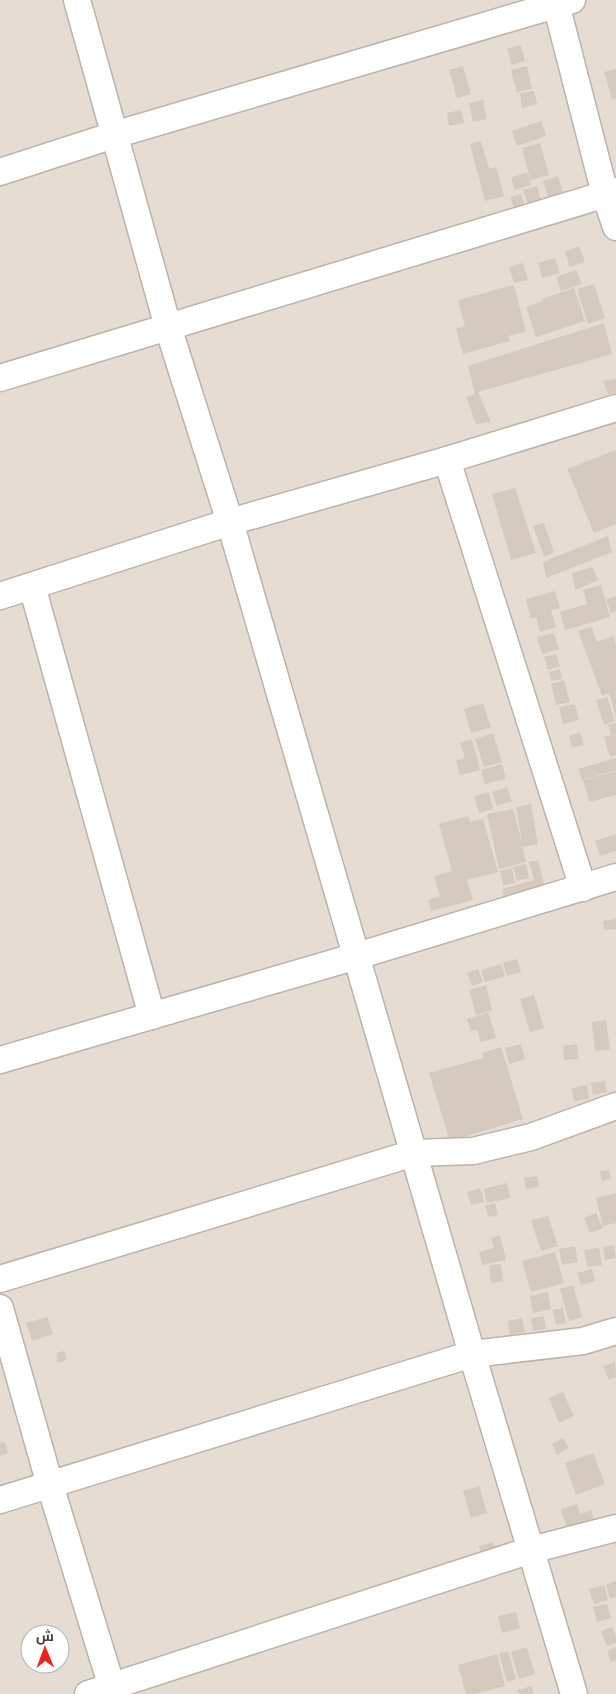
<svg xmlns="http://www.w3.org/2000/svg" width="616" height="1694" font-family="Poppins,Cairo,sans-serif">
	<rect width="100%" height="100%" fill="#f2ece5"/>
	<path fill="#e5ddd3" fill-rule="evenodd" d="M0,0H616V1694H0ZM30,1634H60V1664H30Z"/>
	<g fill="#d6c9be">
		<polygon points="521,45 525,61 512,65 507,49"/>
		<polygon points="463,66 471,94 457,98 449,70"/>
		<polygon points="527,66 532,89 517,92 511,70"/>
		<polygon points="616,69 616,98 612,99 604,72"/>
		<polygon points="534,91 537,104 522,108 520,93"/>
		<polygon points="483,100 487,119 473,122 469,103"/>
		<polygon points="461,110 464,123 449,126 447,113"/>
		<polygon points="541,121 546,136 517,146 512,131"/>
		<polygon points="481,141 489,169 496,167 504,196 485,201 470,144"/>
		<polygon points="540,143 549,175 530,180 522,148"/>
		<polygon points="527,172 531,185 515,190 511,178"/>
		<polygon points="558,176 563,192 548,197 543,181"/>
		<polygon points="537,186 541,200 528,204 523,190"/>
		<polygon points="521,194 525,205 514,209 510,197"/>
		<polygon points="579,246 585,262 570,267 565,252"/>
		<polygon points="555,258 560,273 542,278 538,263"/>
		<polygon points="523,263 528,280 514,283 509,267"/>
		<polygon points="576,270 582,284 561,291 556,277"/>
		<polygon points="594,284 605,318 588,324 577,289"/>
		<polygon points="514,285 526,332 508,336 510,341 463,354 456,329 465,326 458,300"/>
		<polygon points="574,288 585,321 536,337 526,307 543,301 542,299"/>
		<polygon points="604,323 612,354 478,392 491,422 476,424 466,397 475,394 468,366"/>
		<polygon points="616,379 616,393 608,394 603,381"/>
		<polygon points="616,450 616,524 594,533 567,469"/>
		<polygon points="515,488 536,553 511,560 492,494"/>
		<polygon points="544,523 554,552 544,557 533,526"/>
		<polygon points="608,536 612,552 546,578 543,562"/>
		<polygon points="593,567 598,580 575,590 572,573"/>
		<polygon points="601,585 610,617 565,630 560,612 587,604 583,590"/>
		<polygon points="555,591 560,608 551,610 556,627 540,632 536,617 531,619 526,599"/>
		<polygon points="616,596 616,611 611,613 606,599"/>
		<polygon points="592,627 597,642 613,636 616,645 616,717 609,693 602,696 578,631"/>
		<polygon points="554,633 559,649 542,654 537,637"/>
		<polygon points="556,654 560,666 548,670 544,657"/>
		<polygon points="560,669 562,679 551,681 549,672"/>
		<polygon points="564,680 570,702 556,705 551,684"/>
		<polygon points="607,697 615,721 604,725 596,700"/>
		<polygon points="483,703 491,727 471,733 464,709"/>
		<polygon points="575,704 579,720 563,724 559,707"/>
		<polygon points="616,723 616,755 610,757 604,737 611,735 608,725"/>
		<polygon points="580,732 584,745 572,747 569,736"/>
		<polygon points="493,733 502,762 484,767 475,739"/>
		<polygon points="472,739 480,770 460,775 456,761 465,758 460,743"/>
		<polygon points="616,758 616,770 582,780 578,769"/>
		<polygon points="502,764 506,779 485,784 481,770"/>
		<polygon points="616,771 616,795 589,802 583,780"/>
		<polygon points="507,787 512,801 497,806 492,792"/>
		<polygon points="489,792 493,809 479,813 474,796"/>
		<polygon points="531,804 538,844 522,847 526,862 499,869 487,814 513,809 522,843 516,807"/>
		<polygon points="468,816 470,822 483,819 498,872 467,880 473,900 431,911 428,900 440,896 434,876 452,871 439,824"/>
		<polygon points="616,834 616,851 600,856 595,841"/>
		<polygon points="538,860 545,887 504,898 502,889 534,880 529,862"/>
		<polygon points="526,864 529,878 517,881 513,867"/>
		<polygon points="512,868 515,883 503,885 500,871"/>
		<polygon points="616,919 616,929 604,930 603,921"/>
		<polygon points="517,959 521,972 507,976 503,963"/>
		<polygon points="501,964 505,976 485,982 481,970"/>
		<polygon points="478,969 483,982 472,986 467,973"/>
		<polygon points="486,985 492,1010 476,1015 469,990"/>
		<polygon points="534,995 544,1028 530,1032 520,999"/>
		<polygon points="488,1012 496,1038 481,1042 477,1030 471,1031 467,1019"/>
		<polygon points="606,1020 610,1049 595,1051 592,1022"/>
		<polygon points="521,1044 525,1059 509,1064 505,1048"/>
		<polygon points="577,1044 578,1059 564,1060 563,1046"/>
		<polygon points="501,1047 523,1119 450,1141 429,1073 483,1058 482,1053"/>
		<polygon points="605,1081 607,1092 593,1095 591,1083"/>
		<polygon points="587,1085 589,1099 574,1101 572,1088"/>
		<polygon points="609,1170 611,1179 602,1181 600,1171"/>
		<polygon points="537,1176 539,1187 526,1189 524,1178"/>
		<polygon points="507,1183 510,1198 487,1203 484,1189"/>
		<polygon points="480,1188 484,1202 471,1205 467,1192"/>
		<polygon points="616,1193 616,1223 603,1226 596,1198"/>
		<polygon points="495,1203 498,1215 489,1217 485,1206"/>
		<polygon points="596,1213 603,1228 590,1233 584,1218"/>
		<polygon points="548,1216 558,1246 541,1251 531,1220"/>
		<polygon points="500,1235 506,1260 482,1265 479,1252 494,1248 491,1238"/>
		<polygon points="614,1245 616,1258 605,1260 603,1247"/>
		<polygon points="575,1246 578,1262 562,1265 559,1249"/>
		<polygon points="599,1248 602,1265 587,1267 584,1250"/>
		<polygon points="555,1252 564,1283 531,1292 522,1261"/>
		<polygon points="501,1264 503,1281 491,1283 489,1265"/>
		<polygon points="592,1269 595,1281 581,1285 577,1273"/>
		<polygon points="573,1285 582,1317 569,1321 560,1289"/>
		<polygon points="548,1292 551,1309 533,1313 530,1296"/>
		<polygon points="563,1308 566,1323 556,1325 553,1310"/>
		<polygon points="544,1316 546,1329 533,1331 531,1318"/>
		<polygon points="47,1317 53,1334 32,1341 26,1323"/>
		<polygon points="522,1318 525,1332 510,1335 508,1321"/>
		<polygon points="64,1351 67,1360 58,1363 56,1353"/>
		<polygon points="615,1362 616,1377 609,1380 603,1366"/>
		<polygon points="563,1392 574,1416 559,1423 549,1398"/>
		<polygon points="563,1438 569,1448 557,1455 552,1444"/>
		<polygon points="5,1442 8,1453 0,1456 0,1443"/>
		<polygon points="593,1453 605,1484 576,1495 565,1463"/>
		<polygon points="479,1486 487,1513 471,1518 463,1491"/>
		<polygon points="577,1504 580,1514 591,1510 595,1524 568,1532 561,1509"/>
		<polygon points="493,1542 497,1556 483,1560 479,1546"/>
		<polygon points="616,1581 616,1597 610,1598 606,1585"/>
		<polygon points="604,1585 608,1600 594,1604 589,1589"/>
		<polygon points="607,1604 611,1618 597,1622 593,1607"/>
		<polygon points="516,1612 520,1628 502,1633 498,1616"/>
		<polygon points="612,1627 616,1637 616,1643 607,1646 601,1631"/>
		<polygon points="527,1647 535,1674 519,1679 511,1652"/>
		<polygon points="616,1647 616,1660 611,1662 607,1651"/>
		<polygon points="508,1651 516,1679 507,1682 499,1654"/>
		<polygon points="497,1654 505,1686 474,1694 466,1694 458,1665"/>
		<polygon points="532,1686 534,1694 519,1694 517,1690"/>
	</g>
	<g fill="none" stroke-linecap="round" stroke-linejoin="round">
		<g stroke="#bdb3a8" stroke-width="29">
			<g id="minor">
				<polyline points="77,0 168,327 230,522 472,1354 574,1694"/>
				<polyline points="555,0 605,194 616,227"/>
				<polyline points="0,172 114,135 572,0"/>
				<polyline points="0,378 616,191"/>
				<polyline points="447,460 583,888"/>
				<polyline points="32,586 152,1016"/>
				<polyline points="0,596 230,522 447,460 616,408"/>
				<polyline points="0,1060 357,956 616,877"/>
				<polyline points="0,1279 414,1153 473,1151 531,1137 616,1106"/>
				<polyline points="0,1308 50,1485 114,1694"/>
				<polyline points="0,1500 472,1354 583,1341 616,1331"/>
				<polyline points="88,1694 531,1550 616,1528"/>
			</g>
		</g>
		<use href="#minor" stroke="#fff" stroke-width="26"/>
	</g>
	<g transform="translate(45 1649) rotate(359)"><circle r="24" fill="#ffffff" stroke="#b4b1ae"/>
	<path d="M0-4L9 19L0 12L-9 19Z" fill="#f0221d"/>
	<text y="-8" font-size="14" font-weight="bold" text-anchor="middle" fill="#443c35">ش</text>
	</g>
</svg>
